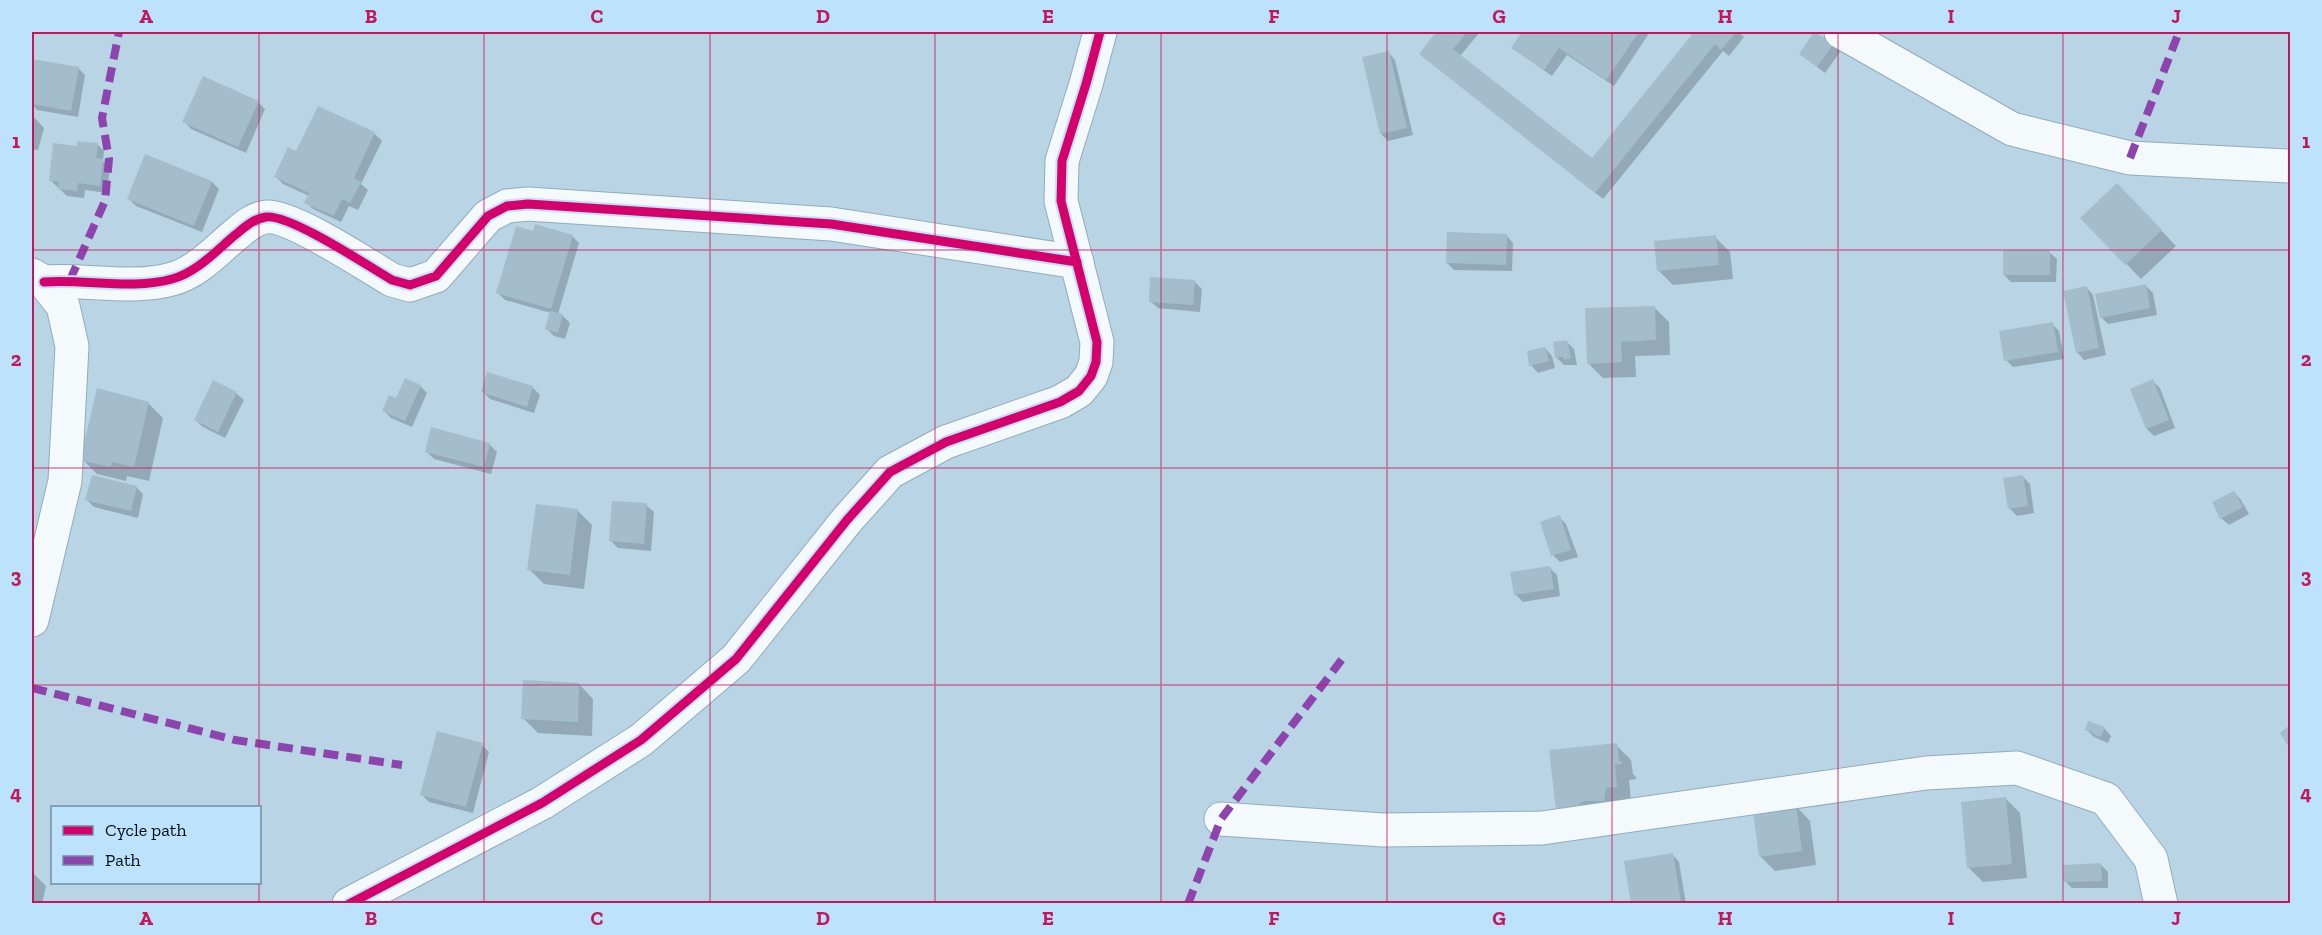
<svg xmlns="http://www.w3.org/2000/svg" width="2322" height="935" font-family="'Zilla Slab',serif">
	<rect width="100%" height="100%" fill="#b8d4e5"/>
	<g fill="#0003">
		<polygon points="1438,32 1480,32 1460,56 1592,160 1695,32 1738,32 1744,37 1729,56 1723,51 1603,199 1421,53"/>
		<polygon points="1523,32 1650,32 1614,86 1567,55 1552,76 1513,48"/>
		<polygon points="1833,45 1840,52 1825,73 1801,54"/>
		<polygon points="1388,52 1395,60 1413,135 1388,141 1381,134"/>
		<polygon points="32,60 78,68 85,75 78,117 37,110 32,105"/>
		<polygon points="258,102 265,109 246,153 191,129 184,121"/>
		<polygon points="319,107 374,133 382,141 361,184 368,190 358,210 349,206 341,222 313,209 306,202 309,196 283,184 275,176 297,153"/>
		<polygon points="32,115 44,128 38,150 32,149"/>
		<polygon points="97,144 104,151 103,161 110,167 107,193 85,190 84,198 67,196 50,180 78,147"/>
		<polygon points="146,156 212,182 219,189 202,232 136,206 129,199"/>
		<polygon points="2132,200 2176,246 2141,279 2082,218"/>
		<polygon points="534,233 572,236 579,243 558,314 563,316 570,323 565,339 554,336 547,329 551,313 505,300 497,292"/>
		<polygon points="1506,235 1513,243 1512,271 1454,270 1447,263"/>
		<polygon points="1715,237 1730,252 1733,279 1673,285 1658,270"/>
		<polygon points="2049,252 2057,259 2056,282 2011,282 2004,275"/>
		<polygon points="1195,282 1202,289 1200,312 1158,308 1150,301"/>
		<polygon points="2145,285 2153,293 2157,315 2108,324 2101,317"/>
		<polygon points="2086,287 2093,295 2106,355 2084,360 2077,352"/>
		<polygon points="1654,307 1669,322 1670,355 1635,356 1636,377 1603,378 1588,363"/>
		<polygon points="2052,324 2059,331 2064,359 2013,367 2006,360"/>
		<polygon points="1567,342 1574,349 1577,365 1564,365 1556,357"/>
		<polygon points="1545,348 1552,356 1555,368 1538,373 1531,365"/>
		<polygon points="2153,381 2160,388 2175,428 2154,436 2147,429"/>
		<polygon points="420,386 427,393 412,427 391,418 384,411 397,400"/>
		<polygon points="533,388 540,395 534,413 490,399 482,391"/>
		<polygon points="236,393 244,400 225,438 203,427 195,420"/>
		<polygon points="148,403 163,418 149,481 127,476 126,481 97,474 82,459"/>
		<polygon points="433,429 490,445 497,452 491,474 434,459 427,452"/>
		<polygon points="2023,477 2030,484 2034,513 2017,516 2009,508"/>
		<polygon points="136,487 143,494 138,518 94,507 87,500"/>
		<polygon points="2234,492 2241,500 2249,514 2229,525 2221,518"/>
		<polygon points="646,505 654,512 651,551 618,548 611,541"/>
		<polygon points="577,510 592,525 584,589 544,584 529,569"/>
		<polygon points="1559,517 1566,524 1578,557 1560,562 1553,555"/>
		<polygon points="1550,568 1557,575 1560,596 1523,602 1515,594"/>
		<polygon points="579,684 593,699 592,736 538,733 523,718"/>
		<polygon points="2104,728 2111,736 2108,743 2094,737 2087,730"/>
		<polygon points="482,745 489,752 473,813 429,802 422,795"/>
		<polygon points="1616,745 1631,760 1633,774 1636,777 1636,779 1629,780 1631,801 1557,809"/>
		<polygon points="2005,798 2020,813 2027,878 1983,882 1968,867"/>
		<polygon points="1796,806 1810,821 1816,865 1775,871 1760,856"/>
		<polygon points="1672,854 1679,862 1686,904 1632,904"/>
		<polygon points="2101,865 2108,872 2108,888 2072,888 2065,881"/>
		<polygon points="32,872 46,886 42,904 32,904"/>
	</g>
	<g fill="#a4bdcd">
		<polygon points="1436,32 1467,32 1453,49 1592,158 1694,32 1736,32 1721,50 1715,44 1595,193 1419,54"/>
		<polygon points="1522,32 1639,32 1606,80 1559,48 1544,70 1511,48"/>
		<polygon points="1814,32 1834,43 1817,67 1799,54"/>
		<polygon points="1389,51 1407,128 1380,134 1362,57"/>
		<polygon points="32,59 79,67 71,111 32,104"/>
		<polygon points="203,76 259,101 238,147 182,122"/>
		<polygon points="318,106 375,132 354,178 361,182 350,203 342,199 334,216 304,203 309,193 274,177 288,147 296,151"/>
		<polygon points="77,141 98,143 96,158 103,159 100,186 78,183 77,191 58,189 59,182 49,181 53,143 77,146"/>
		<polygon points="145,154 212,181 194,226 127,199"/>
		<polygon points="2117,183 2162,230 2125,265 2080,218"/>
		<polygon points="535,224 573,235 551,309 496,293 516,226 533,231"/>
		<polygon points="1447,232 1507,234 1506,265 1446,263"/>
		<polygon points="1716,235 1719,265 1657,271 1654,241"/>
		<rect x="2003" y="250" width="47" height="25"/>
		<polygon points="1150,277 1195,280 1193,305 1149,302"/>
		<polygon points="2146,284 2150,308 2100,318 2095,294"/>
		<polygon points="2087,286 2099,348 2076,353 2063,291"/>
		<polygon points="1655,306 1656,340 1621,342 1622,362 1587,364 1585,308"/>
		<polygon points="550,311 563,314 558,333 545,329"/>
		<polygon points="2053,322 2058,352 2004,361 1999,331"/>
		<polygon points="1567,340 1571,358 1564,360 1563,357 1555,358 1553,342"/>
		<polygon points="1545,347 1549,361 1529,366 1527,351"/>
		<polygon points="487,372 533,386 527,407 481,392"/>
		<polygon points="405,378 421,385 405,421 382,411 389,395 396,398"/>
		<polygon points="2153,379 2169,420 2146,429 2130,389"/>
		<polygon points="213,380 237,392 218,432 194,420"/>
		<polygon points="97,388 149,402 134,467 112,462 111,467 80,460"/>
		<polygon points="431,427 490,443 484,467 425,452"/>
		<polygon points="92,475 137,486 131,511 85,500"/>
		<polygon points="2023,475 2028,506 2008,509 2003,478"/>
		<polygon points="2234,491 2243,507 2220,519 2212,502"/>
		<polygon points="612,501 647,503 644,544 609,541"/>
		<polygon points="536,504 578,509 570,575 527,570"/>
		<polygon points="1560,515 1571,550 1551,556 1540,522"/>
		<polygon points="1550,566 1554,589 1514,595 1510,572"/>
		<polygon points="523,680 579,683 578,722 521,719"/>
		<polygon points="2088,721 2105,727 2101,737 2093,734 2091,731 2085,731"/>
		<polygon points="2290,725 2290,749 2280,733"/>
		<polygon points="437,731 483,743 466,807 420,795"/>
		<polygon points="1617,743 1619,761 1621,761 1622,764 1615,765 1617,787 1606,788 1604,801 1585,801 1579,803 1580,807 1556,810 1549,750"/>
		<polygon points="2006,797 2012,864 1967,868 1961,802"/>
		<polygon points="1796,804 1802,851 1759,857 1753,811"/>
		<polygon points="1673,853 1681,902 1631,904 1624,861"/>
		<polygon points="2101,863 2102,881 2063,882 2063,865"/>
	</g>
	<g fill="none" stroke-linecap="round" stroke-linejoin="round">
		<g stroke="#93acbb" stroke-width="35">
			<g id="minor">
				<polyline points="1841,32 2012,129 2130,158 2290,166"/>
				<polyline points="32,275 44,282 63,306 72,346 65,481 32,620"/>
				<path d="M44,282C85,279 134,290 172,279C196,273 216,251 235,235C245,227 253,219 266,217C290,214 368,266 392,280L410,285L436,276L488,216L507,206L528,204L831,224L1077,262"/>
				<polyline points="1221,819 1383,830 1542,828 1926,773 2017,768 2106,799 2151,859 2161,904"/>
				<polyline points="349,904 542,803 641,740 736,659 847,520 890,472 946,442 1060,402 1079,391 1091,376 1096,362 1097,342 1061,201 1062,161 1086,84 1100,32"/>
			</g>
		</g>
		<use href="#minor" stroke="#f4f9fb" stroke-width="33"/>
		<g stroke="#8e44ad" stroke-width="8" stroke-dasharray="15 8" stroke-linecap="butt">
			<polyline points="2130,158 2179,32"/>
			<polyline points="70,280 105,201 109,159 102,118 119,32"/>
			<polyline points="32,688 235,740 402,765"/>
			<polyline points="1188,904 1221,819 1346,654"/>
		</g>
		<g stroke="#bde3fc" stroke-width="13">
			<g id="cycleway">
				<path d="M44,282C85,279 134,290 172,279C196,273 216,251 235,235C245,227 253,219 266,217C290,214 368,266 392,280L410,285L436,276L488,216L507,206L528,204L831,224L1077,262"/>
				<polyline points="349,904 542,803 641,740 736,659 847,520 890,472 946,442 1060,402 1079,391 1091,376 1096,362 1097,342 1061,201 1062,161 1086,84 1100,32"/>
			</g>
		</g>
		<use href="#cycleway" stroke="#d6006c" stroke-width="9"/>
	</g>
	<path fill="none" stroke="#c2185b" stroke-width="1.5" stroke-opacity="0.55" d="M259,32V808M484,32V904M710,32V904M935,32V904M1161,32V904M1387,32V904M1612,32V904M1838,32V904M2063,32V904M32,250H2290M32,468H2290M32,685H2290M259,882V904"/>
	<rect width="2322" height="935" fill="none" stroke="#bde3fc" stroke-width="66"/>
	<rect x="51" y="806" width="210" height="78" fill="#bde3fc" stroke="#718da1" stroke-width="1.5"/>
	<rect x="63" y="826" width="30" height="9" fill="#d6006c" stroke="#718da1" stroke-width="1.5"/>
	<text x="105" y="836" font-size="18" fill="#000d18">Cycle path</text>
	<rect x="63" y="856" width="30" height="9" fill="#8e44ad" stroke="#718da1" stroke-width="1.5"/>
	<text x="105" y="866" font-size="18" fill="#000d18">Path</text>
	<rect x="33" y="33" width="2256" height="869" fill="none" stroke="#c2185b" stroke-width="2"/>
	<g font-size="20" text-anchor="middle" font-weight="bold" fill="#c2185b">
		<text x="146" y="23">A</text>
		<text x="371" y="23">B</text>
		<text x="597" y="23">C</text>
		<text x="823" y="23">D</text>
		<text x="1048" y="23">E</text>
		<text x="1274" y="23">F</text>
		<text x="1499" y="23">G</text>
		<text x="1725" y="23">H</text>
		<text x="1951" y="23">I</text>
		<text x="2176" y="23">J</text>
		<text x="16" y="148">1</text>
		<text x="2306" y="148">1</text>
		<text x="16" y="366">2</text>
		<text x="2306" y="366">2</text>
		<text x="16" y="583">3</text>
		<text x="2306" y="583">3</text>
		<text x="16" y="800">4</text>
		<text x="2306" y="800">4</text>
		<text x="146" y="925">A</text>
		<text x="371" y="925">B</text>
		<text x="597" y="925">C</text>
		<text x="823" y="925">D</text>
		<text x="1048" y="925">E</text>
		<text x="1274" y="925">F</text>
		<text x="1499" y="925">G</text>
		<text x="1725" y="925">H</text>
		<text x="1951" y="925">I</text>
		<text x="2176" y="925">J</text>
	</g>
</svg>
